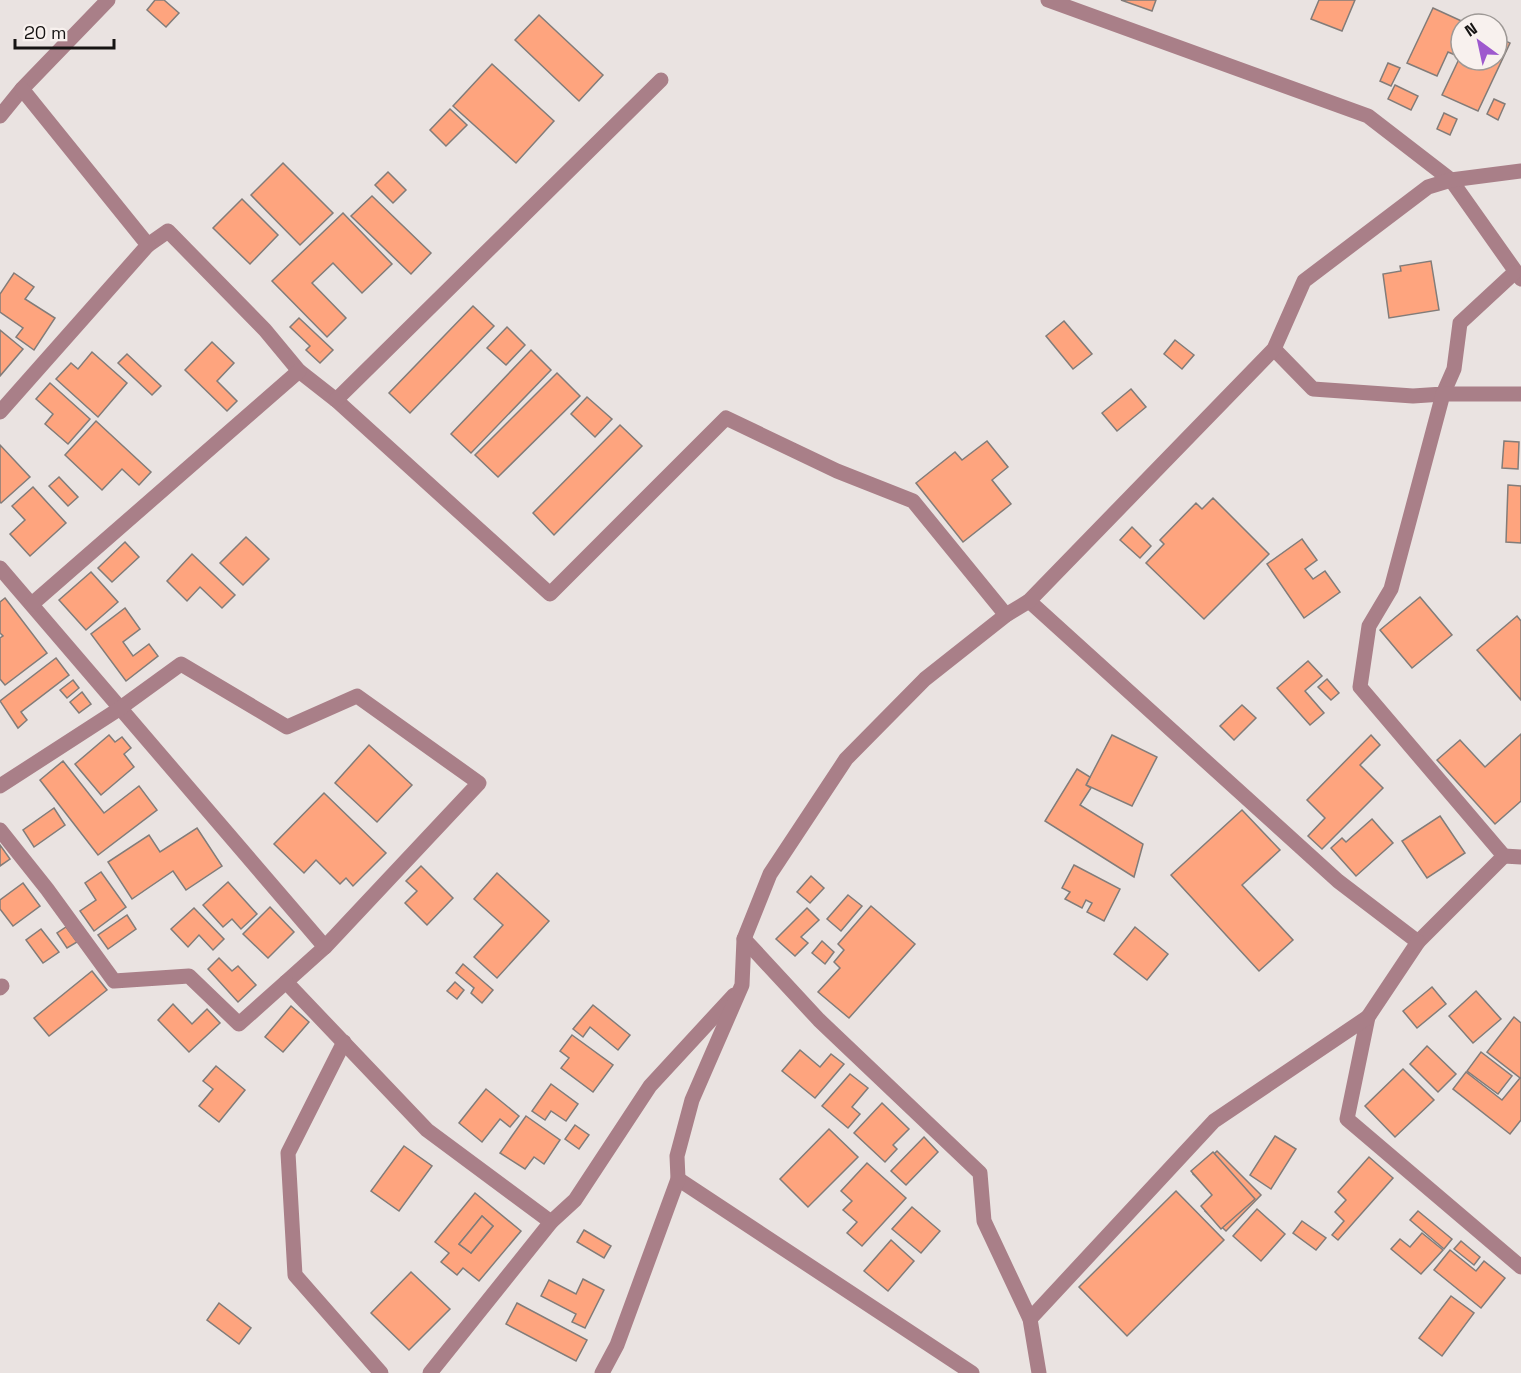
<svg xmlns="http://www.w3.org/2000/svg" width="1521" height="1373" font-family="'Space Grotesk',sans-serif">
	<rect width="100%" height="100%" fill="#eae3e1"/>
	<g fill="#fea47e" stroke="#827c79" stroke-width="1.5" fill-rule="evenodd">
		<polygon points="155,0 164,0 179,13 166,27 147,10"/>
		<polygon points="1121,0 1156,0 1152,11"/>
		<polygon points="1319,0 1355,0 1342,31 1311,19"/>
		<polygon points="1433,8 1468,24 1461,24 1461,60 1497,60 1497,37 1510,43 1478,111 1442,95 1460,57 1448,52 1437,76 1407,63"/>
		<polygon points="539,15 603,75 579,101 515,40"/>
		<polygon points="1388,63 1400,68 1391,86 1380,81"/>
		<polygon points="492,64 554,121 516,163 453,106"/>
		<polygon points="1395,85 1418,96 1411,110 1388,99"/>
		<polygon points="1494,99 1505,104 1498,120 1487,114"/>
		<polygon points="450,109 467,125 446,146 430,130"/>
		<polygon points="1444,113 1457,119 1450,135 1437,129"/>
		<polygon points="283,163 333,213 300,245 251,195"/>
		<polygon points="388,172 406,190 393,203 375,185"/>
		<polygon points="372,196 431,253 411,274 351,216"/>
		<polygon points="242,199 278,235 250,264 213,228"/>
		<polygon points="343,213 392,264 362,293 333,263 312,283 346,318 327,337 272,281"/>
		<polygon points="1431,261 1439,310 1389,318 1383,274 1401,271 1400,266"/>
		<polygon points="14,273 34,287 25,299 55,318 34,350 16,337 23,328 0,312 0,294"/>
		<polygon points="473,306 494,326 410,413 389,393"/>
		<polygon points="299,318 333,350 320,363 306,350 310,346 290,327"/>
		<polygon points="1064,321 1092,354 1073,369 1046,336"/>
		<polygon points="507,327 525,345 506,365 487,348"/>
		<polygon points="0,330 23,349 0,376"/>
		<polygon points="1175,340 1194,355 1182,369 1164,354"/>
		<polygon points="212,342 234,363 217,381 237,401 227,411 185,370"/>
		<polygon points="531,350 551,370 471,453 451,434"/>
		<polygon points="92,352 127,383 98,417 56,379 71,363 78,369"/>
		<polygon points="127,354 161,386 152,395 118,363"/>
		<polygon points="557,373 580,396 498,477 475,455"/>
		<polygon points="50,383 90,419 68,444 45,424 53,414 36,399"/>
		<polygon points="1131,389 1146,407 1117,431 1102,413"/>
		<polygon points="587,397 612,419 595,437 571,414"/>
		<polygon points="96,421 151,472 139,485 122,469 102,490 65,455"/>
		<polygon points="620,425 642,446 554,535 533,513"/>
		<polygon points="987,441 1008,467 992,480 1011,504 963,542 916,483 955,452 962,460"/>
		<polygon points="1504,441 1519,442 1518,469 1502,468"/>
		<polygon points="0,445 30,477 1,503 0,502"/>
		<polygon points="59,477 78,497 68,506 49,486"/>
		<polygon points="1508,485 1521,486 1521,543 1506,542"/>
		<polygon points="33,487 66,523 30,556 10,534 25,520 12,506"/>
		<polygon points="1213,498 1269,554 1204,619 1146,563 1164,544 1160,540 1196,503 1202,509"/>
		<polygon points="1132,527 1151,546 1140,558 1120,540"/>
		<polygon points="246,537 269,559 243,585 220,563"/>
		<polygon points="1302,539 1317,560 1305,569 1313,579 1325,571 1340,592 1304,618 1267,564"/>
		<polygon points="125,542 139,557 112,582 98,568"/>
		<polygon points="192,554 235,595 222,608 200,587 187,601 167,581"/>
		<polygon points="91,572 118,602 86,630 59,600"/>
		<polygon points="1420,597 1452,635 1412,668 1380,630"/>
		<polygon points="5,598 47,653 5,685 0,679 0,638 3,636 0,633 0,602"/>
		<polygon points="125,608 140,629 123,642 133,656 149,644 158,656 126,681 91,634"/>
		<polygon points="1517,616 1521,621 1521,700 1477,650"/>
		<polygon points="56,658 69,675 21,712 27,720 18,728 0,701"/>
		<polygon points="1308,661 1322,676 1305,691 1324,713 1310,725 1277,688"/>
		<polygon points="1327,679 1339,693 1331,700 1318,687"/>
		<polygon points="73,680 79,688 67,698 60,690"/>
		<polygon points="82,692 91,704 79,713 70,702"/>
		<polygon points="1242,705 1256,718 1234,740 1220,726"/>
		<polygon points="1521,734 1521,801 1495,824 1437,760 1460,740 1485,767"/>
		<polygon points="109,735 115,742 122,737 131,748 124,754 134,767 101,795 75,764"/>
		<polygon points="1112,735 1157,757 1132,806 1086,785"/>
		<polygon points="1371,735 1380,745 1360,765 1383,788 1322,849 1308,836 1325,818 1307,800"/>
		<polygon points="369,745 412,785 377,822 335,783"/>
		<polygon points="63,761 104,813 139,786 157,810 98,855 40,780"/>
		<polygon points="1077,769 1090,777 1086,785 1091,788 1080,805 1143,844 1134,877 1045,821"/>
		<polygon points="324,793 386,853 353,886 346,878 340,884 316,860 304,873 274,844"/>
		<polygon points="54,808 65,825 34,847 23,830"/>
		<polygon points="1242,810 1280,850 1242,885 1293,940 1259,971 1171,875"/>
		<polygon points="1440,816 1465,853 1427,878 1402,841"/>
		<polygon points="1372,819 1393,843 1356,876 1331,848 1342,838 1346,842"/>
		<polygon points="197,828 222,866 186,890 173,871 132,899 108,862 149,835 160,852"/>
		<polygon points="0,845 10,859 0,866"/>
		<polygon points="1074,865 1120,889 1104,921 1087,912 1092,903 1086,900 1082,908 1065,899 1070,892 1062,888"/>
		<polygon points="421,866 453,898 427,925 405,903 417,891 406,881"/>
		<polygon points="101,872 126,907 94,931 80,911 96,900 85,883"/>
		<polygon points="497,873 549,921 497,978 474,957 503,925 474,899"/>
		<polygon points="811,876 824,888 810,903 797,892"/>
		<polygon points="228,882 257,914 241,929 232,919 223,927 203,905"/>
		<polygon points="23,883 40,906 13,926 0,909 0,900"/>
		<polygon points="848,895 862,906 841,931 827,919"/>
		<polygon points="871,906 915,944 849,1018 818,992 840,968 834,962 844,950 838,944"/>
		<polygon points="270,907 294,932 268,958 243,934"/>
		<polygon points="194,908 224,939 213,950 199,935 188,947 171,929"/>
		<polygon points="807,908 819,920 801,937 808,943 795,956 776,939"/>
		<polygon points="127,915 136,929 108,949 98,935"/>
		<polygon points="66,927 77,942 67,948 57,933"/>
		<polygon points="1135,927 1168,954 1147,980 1114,954"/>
		<polygon points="41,929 59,952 43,963 26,940"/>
		<polygon points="822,941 834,952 825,964 812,953"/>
		<polygon points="219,958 232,971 238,966 256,985 238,1002 208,969"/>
		<polygon points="463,964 493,990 482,1003 471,993 474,988 456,973"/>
		<polygon points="92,971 107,990 49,1036 34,1018"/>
		<polygon points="455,982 464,990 457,999 447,991"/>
		<polygon points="1432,987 1446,1004 1417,1028 1403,1011"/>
		<polygon points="1476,991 1501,1019 1473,1043 1449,1016"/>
		<polygon points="173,1004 192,1024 207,1009 220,1023 189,1052 158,1020"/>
		<polygon points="593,1005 630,1035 618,1050 590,1027 583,1037 573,1029"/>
		<polygon points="291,1006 309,1022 283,1052 265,1037"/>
		<polygon points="1514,1017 1521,1023 1521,1120 1510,1134 1453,1089 1466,1072 1502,1100 1520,1078 1487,1052"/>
		<polygon points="572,1035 613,1065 593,1092 561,1068 569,1058 560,1051"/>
		<polygon points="1427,1046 1456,1074 1438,1092 1410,1064"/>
		<polygon points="800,1050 820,1067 831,1054 844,1064 815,1098 782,1071"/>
		<polygon points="1481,1052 1512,1076 1498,1094 1467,1071"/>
		<polygon points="216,1066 245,1090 219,1122 199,1106 213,1089 203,1081"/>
		<polygon points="1403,1069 1434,1100 1395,1137 1365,1106"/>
		<polygon points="850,1074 868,1088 852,1107 860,1114 848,1128 822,1106"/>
		<polygon points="551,1084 578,1104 566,1121 551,1111 545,1120 532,1111"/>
		<polygon points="486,1089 519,1116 510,1127 500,1119 482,1142 459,1123"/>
		<polygon points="882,1103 909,1129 893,1145 897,1149 885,1162 854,1133"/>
		<polygon points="526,1116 560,1140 544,1164 534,1157 525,1169 500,1153"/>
		<polygon points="575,1125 589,1135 579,1149 565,1139"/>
		<polygon points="829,1129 858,1157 808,1207 780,1179"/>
		<polygon points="1275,1136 1296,1149 1271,1189 1250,1175"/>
		<polygon points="924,1137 938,1152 906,1185 891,1171"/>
		<polygon points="404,1146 432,1166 399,1211 371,1191"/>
		<polygon points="1217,1151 1261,1195 1226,1231 1205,1211 1218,1198 1193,1174"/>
		<polygon points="1213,1152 1255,1199 1221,1229 1201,1206 1212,1195 1191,1171"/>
		<polygon points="1369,1157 1393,1178 1338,1240 1332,1235 1344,1221 1335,1212 1346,1200 1338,1192"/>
		<polygon points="867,1163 906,1198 862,1246 847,1233 857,1222 843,1210 852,1201 841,1191"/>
		<polygon points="1176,1191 1224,1240 1127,1336 1079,1287"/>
		<path d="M475,1193L521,1231L479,1281L463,1268L457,1275L441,1262L449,1253L435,1242ZM482,1216L493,1226L471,1253L459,1244Z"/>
		<polygon points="912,1207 940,1231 921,1253 892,1229"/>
		<polygon points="1257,1209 1285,1234 1261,1261 1233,1236"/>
		<polygon points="1418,1211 1452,1239 1444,1249 1410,1220"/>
		<polygon points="482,1216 493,1226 471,1253 459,1244"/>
		<polygon points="1302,1221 1326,1238 1316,1250 1293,1233"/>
		<polygon points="584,1230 611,1246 604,1258 577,1242"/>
		<polygon points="1422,1233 1443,1250 1421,1274 1391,1249 1400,1239 1410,1247"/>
		<polygon points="891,1240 914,1261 888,1291 864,1271"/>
		<polygon points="1461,1241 1480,1257 1474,1265 1454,1249"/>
		<polygon points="1450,1250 1476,1271 1484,1261 1505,1278 1481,1308 1434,1270"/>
		<polygon points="411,1272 450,1309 409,1350 371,1313"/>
		<polygon points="583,1279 604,1290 585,1328 572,1322 576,1314 541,1296 549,1280 576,1294"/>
		<polygon points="1451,1296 1474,1313 1442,1356 1419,1338"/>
		<polygon points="219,1303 251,1328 239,1344 207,1320"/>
		<polygon points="517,1303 587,1340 576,1361 506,1324"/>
	</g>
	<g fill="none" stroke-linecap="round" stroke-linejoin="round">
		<g stroke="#a97f88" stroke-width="15">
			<polyline points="1048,0 1368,116 1451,180 1521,279"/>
			<polyline points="0,116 22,89 108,0"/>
			<polyline points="148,245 168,231 265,330 299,371 336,400 550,594 726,418 837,471 913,501 1006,615"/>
			<polyline points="1274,349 1313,389 1413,396 1443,394 1454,369 1460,323 1514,273"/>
			<polyline points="336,400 661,80"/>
			<polyline points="0,412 148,245 22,89"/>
			<polyline points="0,568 325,947 286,982 427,1130 551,1222"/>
			<polyline points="1029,601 1338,881 1418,942 1504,856 1360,687 1369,626 1391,589 1443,394 1521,394"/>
			<polyline points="32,604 299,371"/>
			<polyline points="0,786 119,709 181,664 287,727 357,696 479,783 325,947"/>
			<polyline points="0,830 47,889 114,981 189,976 239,1024 286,982"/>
			<polyline points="1504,856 1521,857"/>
			<polyline points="744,939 819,1020 980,1173 984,1221 1030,1319 1039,1373"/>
			<polyline points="1418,942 1368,1017 1347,1119 1521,1267"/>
			<polyline points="0,988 2,986"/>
			<polyline points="344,1042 288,1153 295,1275 381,1373"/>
			<polyline points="678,1179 972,1373"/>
			<polyline points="1030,1319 1214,1121 1368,1017"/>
			<polyline points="430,1373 551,1222 575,1200 650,1086 734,995"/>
			<polyline points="602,1373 617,1345 678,1179 677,1156 692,1100 742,985 744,939 770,874 846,759 925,679 1006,615 1029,601 1274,349 1304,281 1428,187 1451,180 1521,171"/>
		</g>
	</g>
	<g transform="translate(1479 42) rotate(327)"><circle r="28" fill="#f8f1ee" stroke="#9e9996" stroke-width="1.5"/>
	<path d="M0-4.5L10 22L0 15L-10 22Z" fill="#9e59ce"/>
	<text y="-9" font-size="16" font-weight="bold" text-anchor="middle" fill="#161413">N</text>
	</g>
	<path d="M15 39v9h99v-9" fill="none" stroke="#161413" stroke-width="3"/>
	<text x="24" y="39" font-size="18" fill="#161413" stroke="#f8f1ee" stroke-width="4.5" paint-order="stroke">20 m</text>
</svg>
